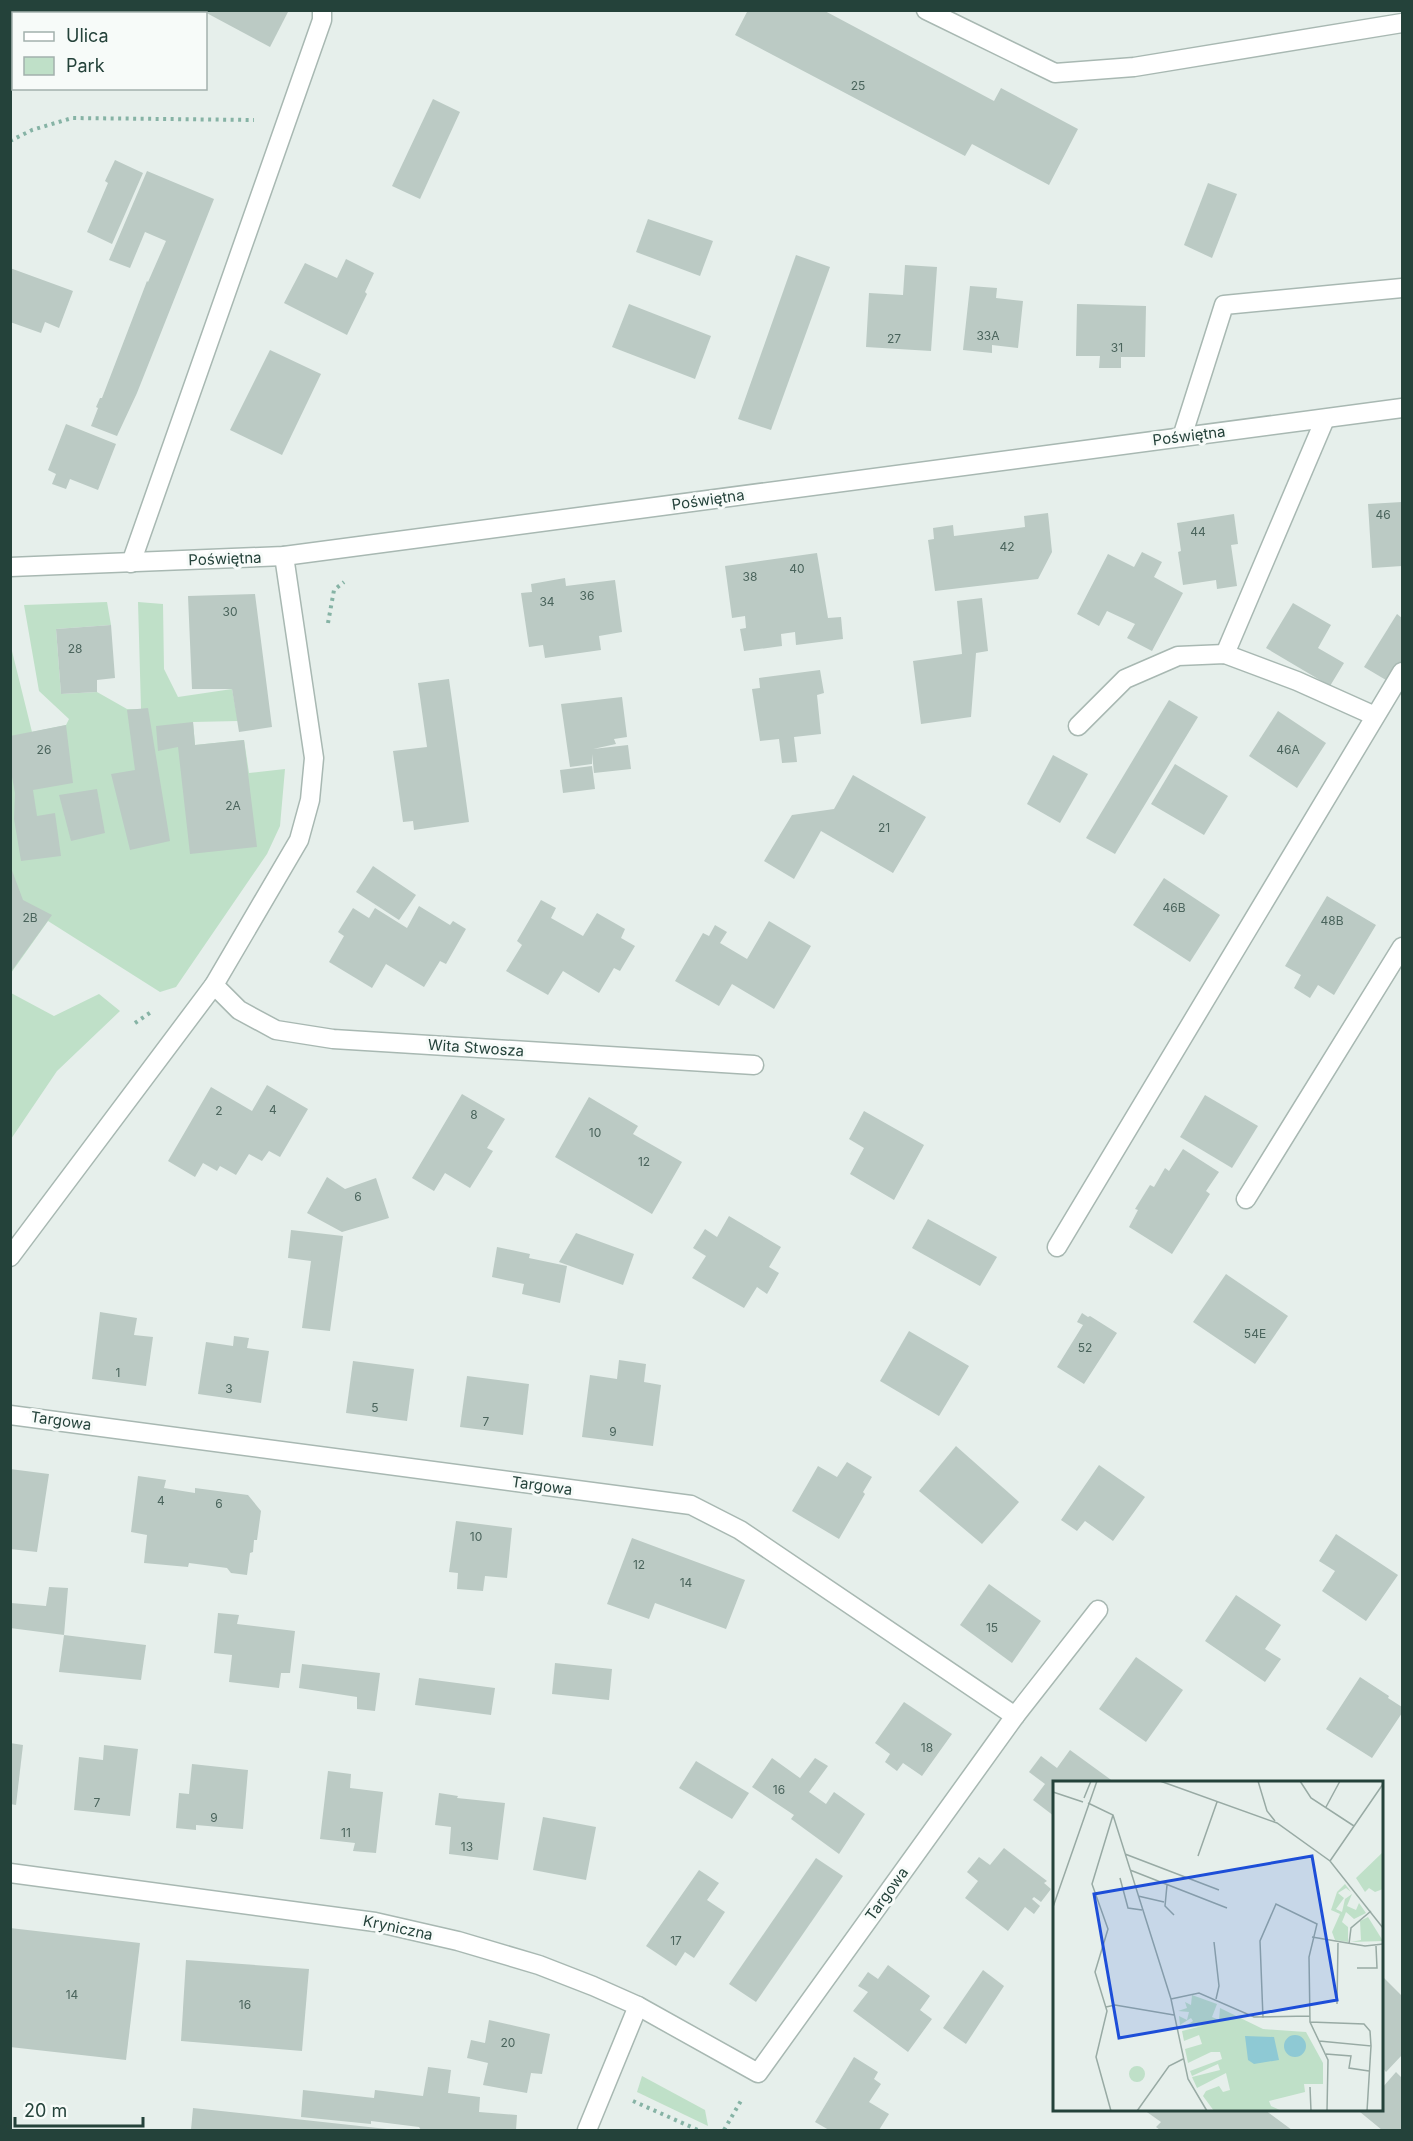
<svg xmlns="http://www.w3.org/2000/svg" width="1413" height="2141" font-family="Inter,sans-serif">
	<rect width="100%" height="100%" fill="#e6efeb"/>
	<g fill="#bfe0c8">
		<polygon points="107,602 111,625 56,629 61,694 97,692 127,709 141,709 138,602 163,604 164,669 178,697 232,689 238,721 193,722 195,745 244,740 249,773 285,769 280,826 267,854 176,987 160,992 48,921 11,973 10,643 32,732 66,725 69,719 39,691 24,605"/>
		<polygon points="11,993 54,1016 99,994 120,1011 57,1071 11,1139"/>
		<polygon points="642,2076 705,2110 708,2126 637,2092"/>
	</g>
	<g fill="#bbcac4">
		<polygon points="143,10 183,10 182,14 148,14"/>
		<polygon points="201,10 289,10 270,47"/>
		<polygon points="748,10 823,10 994,101 1001,88 1078,129 1049,185 972,144 965,156 735,35"/>
		<polygon points="433,99 460,112 420,199 392,186"/>
		<polygon points="115,160 143,173 112,244 87,232 108,183 105,181"/>
		<polygon points="147,171 214,199 137,393 117,436 91,426 98,408 96,407 100,398 102,398 147,281 148,282 166,241 145,232 130,268 109,260"/>
		<polygon points="1208,183 1237,194 1212,258 1184,245"/>
		<polygon points="648,219 713,241 700,276 636,252"/>
		<polygon points="796,255 830,267 771,430 738,419"/>
		<polygon points="346,259 374,273 365,292 367,294 347,335 284,303 305,263 337,278"/>
		<polygon points="905,265 937,267 931,351 866,347 869,293 903,295"/>
		<polygon points="10,268 73,291 59,328 45,322 41,333 10,322"/>
		<polygon points="970,286 997,288 996,298 1023,301 1018,348 992,345 992,353 963,350"/>
		<polygon points="629,304 711,336 695,379 612,347"/>
		<polygon points="1077,304 1146,306 1145,357 1121,357 1121,368 1099,368 1100,356 1076,356"/>
		<polygon points="270,350 321,374 282,455 230,430"/>
		<polygon points="66,424 116,444 98,490 70,479 66,489 52,484 56,474 48,470"/>
		<polygon points="1402,502 1402,566 1372,568 1368,504"/>
		<polygon points="1048,513 1052,552 1038,579 935,591 928,540 934,539 933,528 953,525 954,536 986,532 1025,527 1024,516"/>
		<polygon points="1234,514 1238,544 1231,545 1237,586 1217,589 1216,580 1183,585 1178,552 1181,551 1177,523"/>
		<polygon points="1142,552 1162,562 1154,577 1183,593 1152,651 1127,638 1135,624 1107,611 1099,626 1077,614 1108,554 1134,567"/>
		<polygon points="817,553 828,618 841,617 843,639 796,645 795,632 781,634 782,646 744,651 740,629 746,628 745,616 732,618 725,566"/>
		<polygon points="565,578 566,586 615,580 622,632 599,636 601,650 545,658 543,645 529,647 521,593 532,592 531,584"/>
		<polygon points="255,594 272,727 239,732 232,689 192,689 188,596"/>
		<polygon points="982,598 988,651 976,653 971,717 921,724 913,661 962,654 957,601"/>
		<polygon points="1293,603 1331,625 1318,648 1344,663 1330,686 1266,648"/>
		<polygon points="1397,614 1402,618 1402,664 1391,683 1364,667"/>
		<polygon points="111,625 115,678 97,680 97,692 61,694 56,629"/>
		<polygon points="820,670 824,693 817,695 821,734 794,737 797,762 782,763 779,739 760,741 752,689 760,688 759,678"/>
		<polygon points="449,679 469,822 414,830 413,821 403,822 393,751 427,747 418,683"/>
		<polygon points="622,697 627,737 614,739 616,744 593,749 628,745 631,769 594,773 592,754 592,764 570,767 561,704"/>
		<polygon points="1169,700 1198,717 1115,854 1086,838"/>
		<polygon points="148,708 170,841 130,850 111,774 135,770 127,710"/>
		<polygon points="1278,711 1326,743 1297,788 1249,756"/>
		<polygon points="193,722 195,745 244,740 257,847 190,854 178,747 158,751 156,726"/>
		<polygon points="66,725 73,783 33,790 37,816 55,813 61,856 21,861 14,819 15,793 10,766 10,736"/>
		<polygon points="1053,755 1088,774 1060,823 1027,804"/>
		<polygon points="1175,764 1228,796 1204,835 1151,804"/>
		<polygon points="592,766 595,789 563,793 560,770"/>
		<polygon points="853,775 926,817 893,873 821,831 794,879 764,861 792,815 834,809"/>
		<polygon points="97,789 105,833 71,841 59,795"/>
		<polygon points="10,865 23,900 52,915 10,973"/>
		<polygon points="373,866 416,895 399,920 356,892"/>
		<polygon points="1164,878 1220,915 1190,962 1133,925"/>
		<polygon points="1327,896 1376,925 1334,995 1318,985 1310,998 1294,988 1301,975 1285,966"/>
		<polygon points="541,900 556,908 551,918 583,936 597,913 625,929 621,938 635,946 620,971 614,968 599,993 563,971 548,995 506,971 522,945 517,941"/>
		<polygon points="419,906 450,925 453,921 466,929 446,964 440,961 424,987 386,964 372,988 329,962 344,936 338,932 353,908 369,918 375,908 407,928"/>
		<polygon points="769,921 811,946 774,1009 732,984 719,1006 675,981 703,933 709,936 715,925 727,932 720,943 747,959"/>
		<polygon points="267,1085 308,1109 280,1157 269,1151 262,1161 249,1154 236,1175 220,1166 217,1171 203,1163 195,1177 168,1161 211,1087 252,1111"/>
		<polygon points="462,1094 505,1119 487,1148 493,1151 470,1188 445,1173 434,1191 412,1178"/>
		<polygon points="1205,1095 1258,1126 1232,1168 1180,1137"/>
		<polygon points="589,1097 638,1126 633,1134 682,1162 652,1214 555,1157"/>
		<polygon points="864,1111 924,1145 894,1200 850,1174 864,1148 849,1139"/>
		<polygon points="1183,1149 1219,1172 1206,1191 1210,1194 1172,1254 1129,1227 1138,1210 1135,1209 1150,1185 1154,1187 1165,1168 1169,1171"/>
		<polygon points="327,1177 345,1189 376,1178 389,1218 342,1232 307,1213"/>
		<polygon points="729,1216 781,1247 769,1267 779,1273 767,1294 757,1287 744,1308 692,1278 706,1256 693,1248 705,1229 717,1237"/>
		<polygon points="928,1219 997,1257 980,1286 912,1248"/>
		<polygon points="291,1230 343,1236 330,1331 302,1328 311,1261 288,1258"/>
		<polygon points="576,1233 634,1254 623,1285 559,1262"/>
		<polygon points="497,1247 530,1254 529,1258 567,1266 560,1303 522,1294 524,1284 492,1277"/>
		<polygon points="1226,1274 1288,1316 1255,1364 1193,1322"/>
		<polygon points="100,1312 137,1318 134,1335 153,1337 146,1386 92,1379"/>
		<polygon points="1082,1313 1088,1317 1090,1316 1117,1333 1084,1384 1057,1367 1083,1325 1077,1322"/>
		<polygon points="909,1331 969,1366 939,1416 880,1381"/>
		<polygon points="234,1336 249,1338 247,1348 269,1351 261,1403 198,1394 206,1342 233,1346"/>
		<polygon points="619,1360 646,1364 644,1382 661,1385 653,1446 582,1437 590,1375 617,1379"/>
		<polygon points="353,1361 414,1369 407,1421 346,1413"/>
		<polygon points="467,1376 529,1384 523,1435 460,1427"/>
		<polygon points="956,1446 1019,1502 982,1544 919,1491"/>
		<polygon points="847,1462 872,1477 863,1492 865,1494 839,1539 792,1511 818,1466 837,1477"/>
		<polygon points="1099,1465 1145,1497 1113,1541 1085,1521 1077,1531 1061,1520"/>
		<polygon points="10,1469 49,1474 37,1552 10,1549"/>
		<polygon points="138,1476 166,1480 164,1488 195,1493 195,1488 248,1495 261,1511 257,1540 254,1540 253,1552 250,1553 247,1575 231,1573 227,1568 189,1563 188,1567 144,1563 147,1535 131,1532"/>
		<polygon points="456,1521 512,1528 507,1578 485,1576 483,1591 457,1589 458,1573 449,1572"/>
		<polygon points="1336,1534 1398,1575 1366,1621 1322,1591 1335,1571 1319,1561"/>
		<polygon points="632,1538 745,1580 726,1629 655,1603 649,1619 607,1604"/>
		<polygon points="989,1584 1041,1621 1012,1663 960,1625"/>
		<polygon points="49,1587 68,1588 64,1635 10,1628 11,1603 46,1606"/>
		<polygon points="1236,1595 1281,1625 1265,1649 1281,1659 1265,1682 1205,1641"/>
		<polygon points="218,1613 239,1615 237,1624 295,1631 290,1673 281,1673 279,1688 229,1682 232,1655 214,1653"/>
		<polygon points="64,1635 146,1645 141,1680 59,1672"/>
		<polygon points="1136,1657 1183,1690 1146,1742 1099,1709"/>
		<polygon points="555,1663 612,1669 609,1700 552,1694"/>
		<polygon points="302,1664 380,1673 375,1711 357,1709 357,1697 299,1688"/>
		<polygon points="1360,1677 1389,1696 1388,1698 1402,1707 1402,1713 1372,1758 1326,1729"/>
		<polygon points="419,1678 495,1688 491,1715 415,1705"/>
		<polygon points="904,1702 952,1734 922,1776 903,1763 897,1771 885,1762 890,1754 875,1743"/>
		<polygon points="10,1743 23,1745 16,1805 10,1804"/>
		<polygon points="104,1745 138,1749 130,1816 74,1810 79,1757 103,1760"/>
		<polygon points="1070,1750 1114,1782 1054,1782 1054,1816 1033,1800 1045,1784 1029,1772 1041,1756 1057,1768"/>
		<polygon points="772,1758 800,1778 815,1758 828,1766 809,1792 826,1804 834,1792 865,1814 839,1854 791,1819 794,1815 752,1787"/>
		<polygon points="696,1761 749,1793 732,1819 679,1788"/>
		<polygon points="192,1764 248,1770 243,1829 196,1825 196,1830 176,1828 179,1793 189,1794"/>
		<polygon points="328,1771 351,1774 350,1788 383,1792 376,1853 353,1851 355,1843 320,1839"/>
		<polygon points="439,1793 458,1796 457,1798 505,1803 498,1860 449,1854 451,1827 435,1825"/>
		<polygon points="543,1817 596,1827 586,1880 533,1870"/>
		<polygon points="1004,1848 1047,1881 1044,1883 1051,1889 1041,1902 1034,1897 1032,1899 1040,1906 1034,1914 1025,1907 1008,1931 965,1898 978,1881 967,1872 979,1857 990,1865"/>
		<polygon points="816,1858 843,1876 756,2002 729,1984"/>
		<polygon points="699,1870 719,1883 707,1900 725,1912 694,1958 685,1952 676,1966 646,1946"/>
		<polygon points="10,1928 140,1943 126,2060 10,2047"/>
		<polygon points="186,1960 309,1969 302,2051 181,2041"/>
		<polygon points="888,1965 930,1996 920,2010 932,2019 908,2052 853,2011 868,1992 858,1986 868,1972 878,1979"/>
		<polygon points="983,1970 1004,1986 966,2044 943,2028"/>
		<polygon points="1382,1976 1402,1996 1402,2055 1386,2072 1383,2068 1382,2070"/>
		<polygon points="489,2020 550,2034 542,2074 531,2073 527,2093 483,2085 488,2063 467,2058 471,2040 485,2043"/>
		<polygon points="854,2057 878,2072 874,2079 881,2084 869,2102 889,2114 879,2130 829,2130 815,2122"/>
		<polygon points="428,2067 451,2070 448,2093 480,2097 479,2112 517,2115 516,2130 421,2130 419,2127 371,2121 371,2124 301,2117 303,2090 374,2098 375,2090 423,2096"/>
		<polygon points="1396,2072 1402,2078 1402,2130 1382,2130 1360,2112 1362,2110 1382,2110 1382,2088"/>
		<polygon points="193,2108 387,2129 387,2130 191,2130"/>
		<polygon points="1144,2110 1265,2110 1292,2130 1160,2130 1156,2127 1161,2122"/>
	</g>
	<g fill="none" stroke-linecap="round" stroke-linejoin="round">
		<g stroke="#a8b8b2" stroke-width="21">
			<g id="lane">
				<polyline points="1182,437 1224,305 1402,288"/>
				<polyline points="131,563 322,20 322,10"/>
				<polyline points="1225,654 1325,419"/>
				<polyline points="1078,726 1125,679 1178,656 1225,654 1297,681 1375,716"/>
				<polyline points="1246,1199 1402,947"/>
				<polyline points="1057,1247 1402,672"/>
			</g>
		</g>
		<g stroke="#a8b8b2" stroke-width="21">
			<g id="street">
				<polyline points="926,10 1055,73 1134,67 1402,23"/>
				<polyline points="10,567 284,556 1402,408"/>
				<polyline points="214,985 239,1010 276,1030 333,1039 754,1065"/>
				<polyline points="10,1257 214,985 299,840 310,800 314,758 284,556"/>
				<polyline points="10,1415 691,1505 740,1530 1015,1716 758,2073 638,2006 593,1986 539,1965 458,1941 375,1922 10,1873"/>
				<polyline points="1015,1716 1098,1610"/>
				<polyline points="587,2130 638,2006"/>
			</g>
		</g>
		<g stroke="#86b3a5" stroke-width="4" stroke-dasharray="3 4.5" stroke-linecap="butt">
			<polyline points="10,141 32,130 72,118 254,120"/>
			<polyline points="328,623 334,590 344,582"/>
			<polyline points="135,1023 151,1012"/>
			<polyline points="633,2101 698,2130"/>
			<polyline points="724,2130 742,2099"/>
		</g>
		<use href="#lane" stroke="#fff" stroke-width="18"/>
		<use href="#street" stroke="#fff" stroke-width="18"/>
	</g>
	<g text-anchor="middle" stroke-width="6" stroke-linejoin="round" paint-order="stroke">
		<g font-size="12" fill="#4a645c">
			<text x="858" y="90">25</text>
			<text x="988" y="340">33A</text>
			<text x="894" y="343">27</text>
			<text x="1117" y="352">31</text>
			<text x="1383" y="519">46</text>
			<text x="1198" y="536">44</text>
			<text x="1007" y="551">42</text>
			<text x="797" y="573">40</text>
			<text x="750" y="581">38</text>
			<text x="587" y="600">36</text>
			<text x="547" y="606">34</text>
			<text x="230" y="616">30</text>
			<text x="75" y="653">28</text>
			<text x="44" y="754">26</text>
			<text x="1288" y="754">46A</text>
			<text x="233" y="810">2A</text>
			<text x="884" y="832">21</text>
			<text x="1174" y="912">46B</text>
			<text x="30" y="922">2B</text>
			<text x="1332" y="925">48B</text>
			<text x="273" y="1114">4</text>
			<text x="219" y="1115">2</text>
			<text x="474" y="1119">8</text>
			<text x="595" y="1137">10</text>
			<text x="644" y="1166">12</text>
			<text x="358" y="1201">6</text>
			<text x="1255" y="1338">54E</text>
			<text x="1085" y="1352">52</text>
			<text x="118" y="1377">1</text>
			<text x="229" y="1393">3</text>
			<text x="375" y="1412">5</text>
			<text x="486" y="1426">7</text>
			<text x="613" y="1436">9</text>
			<text x="161" y="1505">4</text>
			<text x="219" y="1508">6</text>
			<text x="476" y="1541">10</text>
			<text x="639" y="1569">12</text>
			<text x="686" y="1587">14</text>
			<text x="992" y="1632">15</text>
			<text x="927" y="1752">18</text>
			<text x="779" y="1794">16</text>
			<text x="97" y="1807">7</text>
			<text x="214" y="1822">9</text>
			<text x="346" y="1837">11</text>
			<text x="467" y="1851">13</text>
			<text x="676" y="1945">17</text>
			<text x="72" y="1999">14</text>
			<text x="245" y="2009">16</text>
			<text x="508" y="2047">20</text>
		</g>
		<g font-size="15" fill="#24423a" stroke="#f7fbf9">
			<text transform="translate(1189 436) rotate(-7)" y="5">Poświętna</text>
			<text transform="translate(708 500) rotate(-8)" y="5">Poświętna</text>
			<text transform="translate(225 559) rotate(-2)" y="5">Poświętna</text>
			<text transform="translate(476 1048) rotate(4)" y="5">Wita Stwosza</text>
			<text transform="translate(61 1421) rotate(8)" y="5">Targowa</text>
			<text transform="translate(542 1486) rotate(8)" y="5">Targowa</text>
			<text transform="translate(887 1894) rotate(-54)" y="5">Targowa</text>
			<text transform="translate(398 1928) rotate(12)" y="5">Kryniczna</text>
		</g>
	</g>
	<g transform="translate(1053 1781)">
		<rect width="330" height="330" fill="#e6efeb"/>
		<path d="M330,71V108L322,111L316,107L312,111L303,97ZM292,103L298,111L293,107L285,112L291,117L283,128L289,131L292,118L299,113L294,125L303,129L306,122L313,132L301,138L293,131L289,141L295,146V161L282,159L279,151L287,133L278,129L284,111ZM315,136L330,160L298,161L308,159L307,140ZM139,214L164,223L159,236L166,239L167,227L210,248L253,251L270,282V303H251L252,311L216,320L218,325L229,330H161L150,315L153,310L166,305L170,311L177,309L173,292L144,307L139,296L167,289L165,283L139,295L137,290L169,278L167,271H158L135,282L132,268L149,263L146,254L131,260L129,250L149,245L128,248L140,240L138,237L127,244L126,235L134,239L136,231L125,230L134,227L132,221L138,224ZM76 293a8 8 0 1 1 16 0a8 8 0 1 1-16 0Z" fill="#bfe0c8"/>
		<path d="M231 265a11 11 0 1 1 22 0a11 11 0 1 1-22 0ZM192,255L221,256L226,279L201,283L195,279Z" fill="#8ec9d4"/>
		<path fill="none" stroke="#98aaa4" stroke-width="1.5" d="M107,0L224,42L277,80L330,147M205,0L214,30L222,40M247,0L258,17L301,45M0,11L30,21M31,17L38,0M35,22L60,34L118,218L135,298L154,330M273,26L287,0M72,73L166,109M145,75L164,21M277,80L330,3M77,89L174,127M67,97L75,127L89,129M114,104L112,125L121,134M85,115L111,121M0,126L44,0M259,156L312,165L330,163M161,161L166,205L163,218M296,163L298,147L318,130M304,187H324L323,165M118,218L146,212L201,236L257,235M284,223L285,162M53,226L62,224L121,234M210,237L207,160L223,123L264,143L256,176L257,241L275,279L274,330M257,241L311,243L317,250L318,265L266,260M273,273L298,275L296,287L316,290M257,306L258,330M58,330L43,276L54,230L42,191L55,148L39,103L60,34M84,330L116,285L130,278M314,330L318,265"/>
		<path fill="#1d4ed8" fill-opacity="0.15" stroke="#1d4ed8" stroke-width="3" d="M259,75L284,219L66,257L41,113Z"/>
		<rect width="330" height="330" fill="none" stroke="#24423a" stroke-width="3"/>
	</g>
	<rect width="1413" height="2141" fill="none" stroke="#24423a" stroke-width="24"/>
	<rect x="12" y="12" width="195" height="78" fill="#f7fbf9" stroke="#a3b1ad" stroke-width="1.5"/>
	<rect x="24" y="32" width="30" height="9" fill="#ffffff" stroke="#a3b1ad" stroke-width="1.5"/>
	<text x="66" y="42" font-size="18" fill="#24423a">Ulica</text>
	<rect x="24" y="57" width="30" height="18" fill="#bfe0c8" stroke="#a3b1ad" stroke-width="1.5"/>
	<text x="66" y="72" font-size="18" fill="#24423a">Park</text>
	<path d="M15 2117v9h128v-9" fill="none" stroke="#24423a" stroke-width="3"/>
	<text x="24" y="2117" font-size="18" fill="#24423a" stroke="#f7fbf9" stroke-width="4.5" paint-order="stroke">20 m</text>
</svg>
